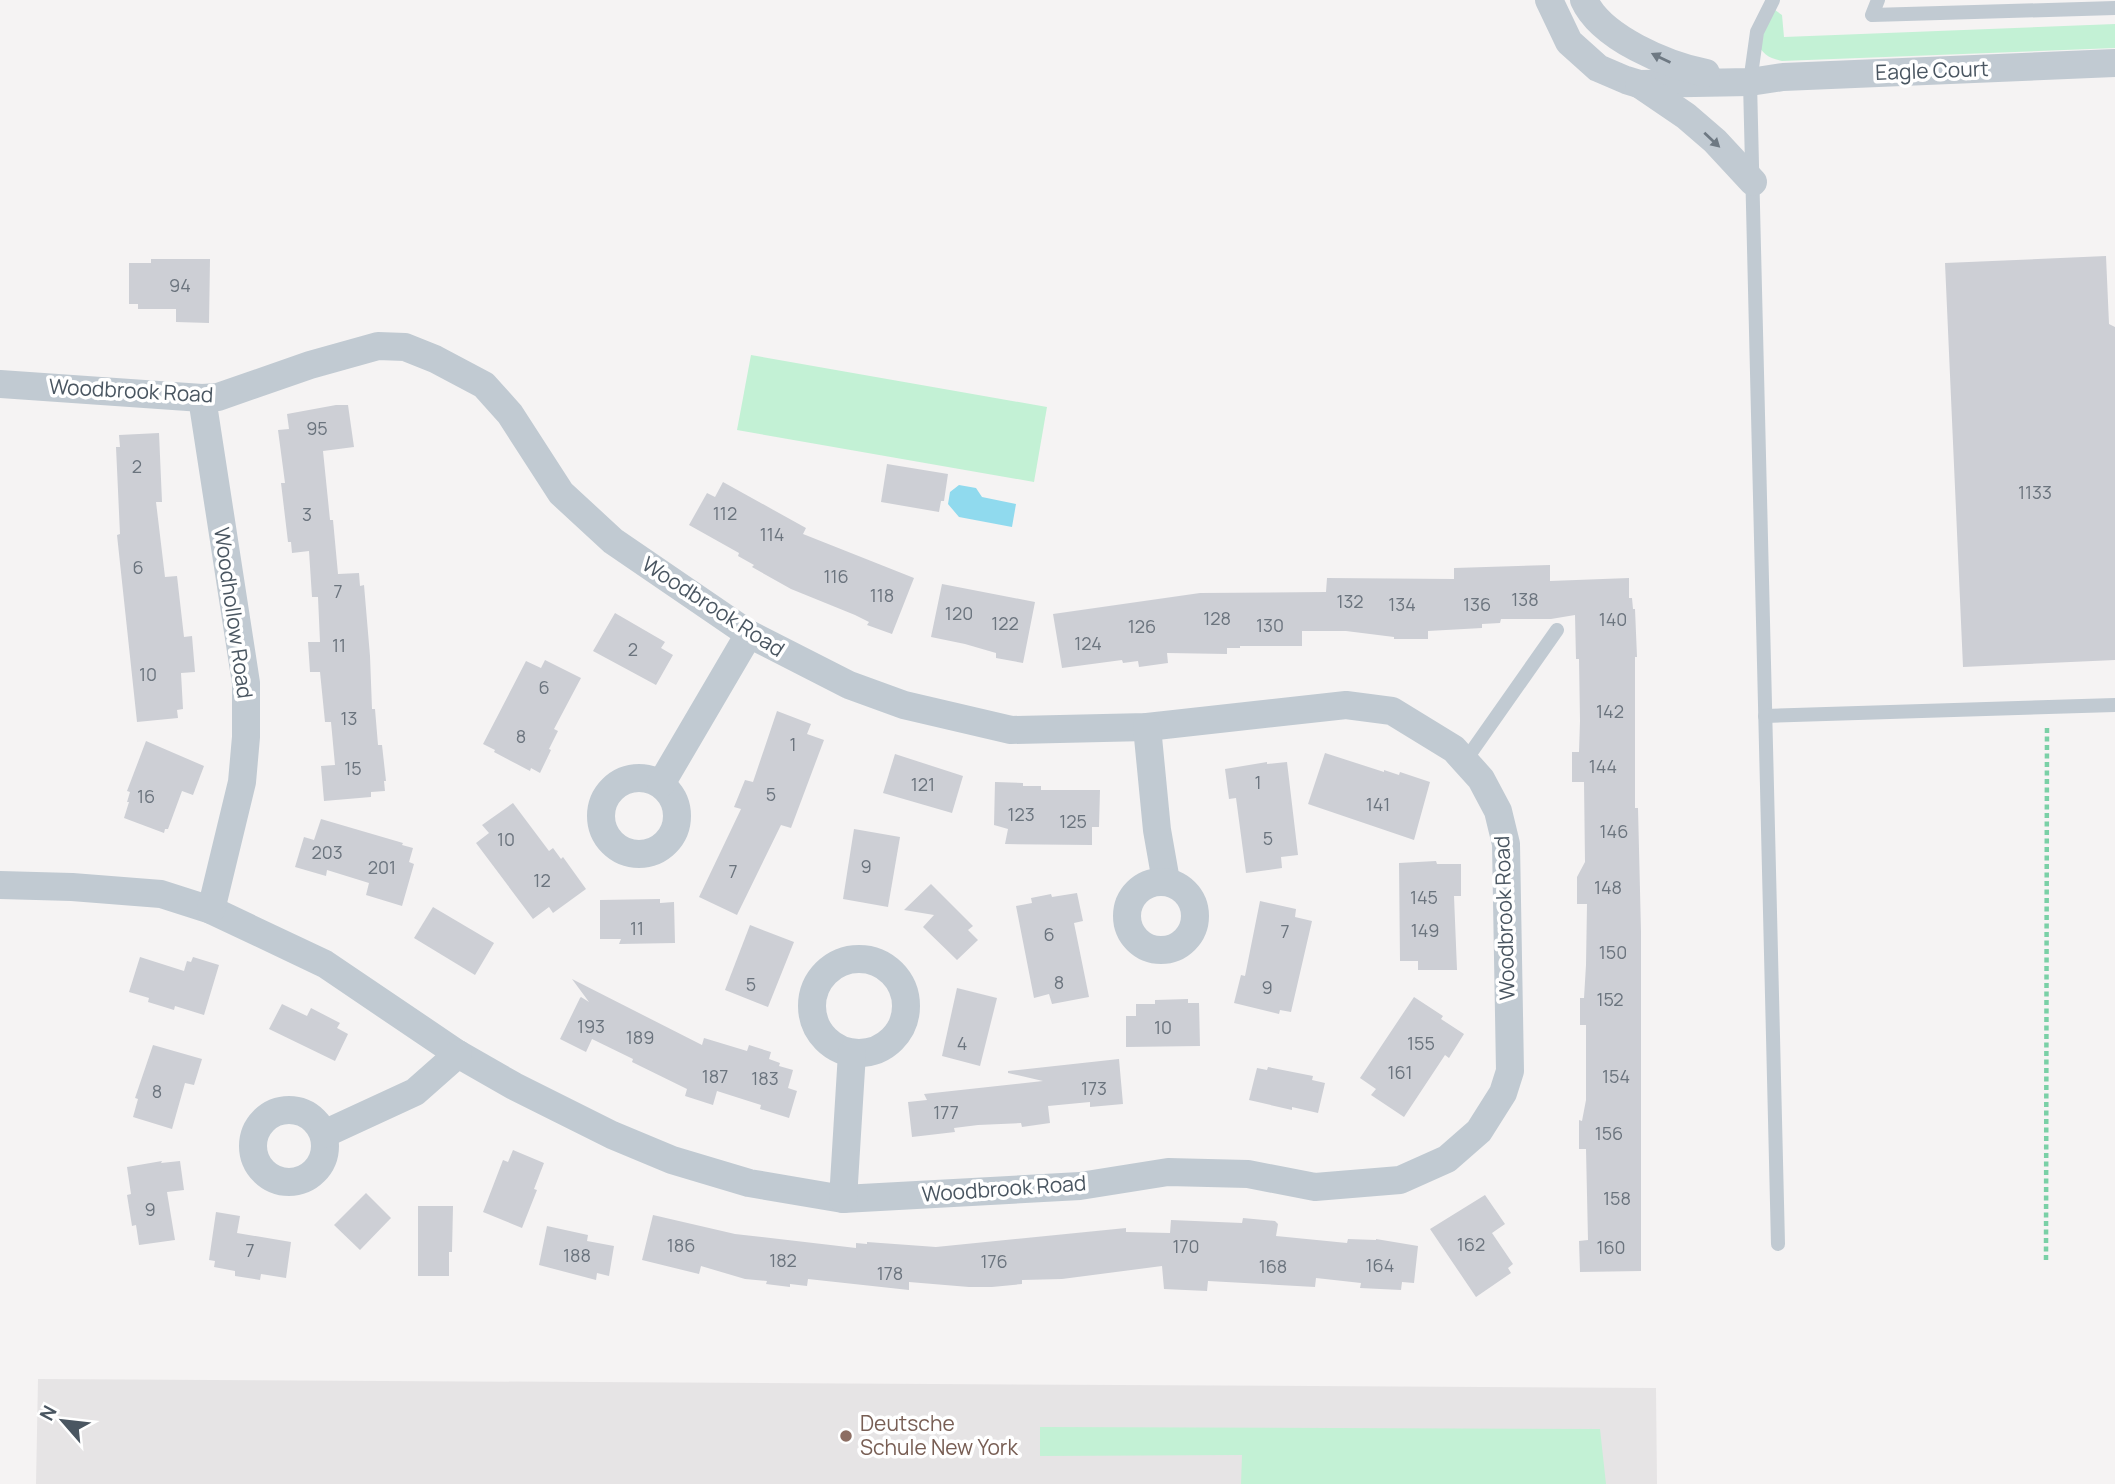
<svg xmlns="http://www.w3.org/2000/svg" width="2115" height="1484" font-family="Manrope,sans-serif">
	<rect width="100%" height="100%" fill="#f5f3f3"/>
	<polygon fill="#e6e4e5" points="38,1379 1656,1388 1657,1484 36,1484"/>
	<g fill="#c3f1d5">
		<path d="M1775,10L1782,15L1784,37L2115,24V48L1782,61C1768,58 1763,54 1756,42Z"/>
		<polygon points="751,355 1047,407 1034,482 737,430"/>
		<polygon points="1040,1427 1600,1429 1606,1484 1241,1484 1242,1455 1040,1456"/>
	</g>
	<polygon fill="#90daee" points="959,485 976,488 982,497 1016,504 1012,527 959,517 948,504 950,492"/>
	<g fill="#cdcfd5">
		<polygon points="2106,256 2109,324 2115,327 2115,660 1963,667 1945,263"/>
		<polygon points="151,259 210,259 209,323 176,322 176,309 138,309 138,304 129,304 129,263 151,263"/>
		<polygon points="336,405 348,405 354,447 323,451 330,520 333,520 338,574 359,573 360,586 364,585 370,656 372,709 375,709 378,745 382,745 386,781 384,781 385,791 371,792 371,797 324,801 321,766 335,765 331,722 325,722 320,672 310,672 308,642 320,642 318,597 312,597 309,551 292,553 291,542 288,542 281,483 285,483 278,430 289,429 287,414"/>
		<polygon points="159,433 162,502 156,502 165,577 177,576 184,637 192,636 195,672 181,673 183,709 177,710 178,718 137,722 117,535 120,534 116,447 120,447 119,435"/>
		<polygon points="887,464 948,474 944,501 941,501 939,512 881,502"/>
		<polygon points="723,482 806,528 803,534 914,578 892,634 867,625 869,622 855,615 791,589 752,567 754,565 738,556 739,553 689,525 707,493 715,497"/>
		<polygon points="1550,565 1550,581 1629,578 1629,598 1632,598 1633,609 1635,609 1637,657 1635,657 1635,808 1638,808 1641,932 1641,1271 1580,1272 1579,1241 1588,1240 1586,1149 1579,1149 1579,1120 1582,1121 1586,1100 1586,1025 1580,1025 1580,998 1584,998 1586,965 1587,904 1577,904 1577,877 1585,862 1584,782 1572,782 1572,752 1579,752 1580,721 1579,659 1576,659 1575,615 1551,619 1501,619 1500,623 1482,624 1482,628 1428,631 1428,639 1394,639 1394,637 1346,631 1302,631 1302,646 1240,646 1240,648 1227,648 1227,654 1167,653 1168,663 1139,667 1138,661 1123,663 1122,660 1062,668 1053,614 1200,593 1326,592 1327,578 1454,579 1454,568"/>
		<polygon points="942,584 1035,602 1023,663 996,658 996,653 965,644 931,637"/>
		<polygon points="615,613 665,642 661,648 673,655 656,685 593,651"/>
		<polygon points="545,660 581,678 554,729 558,731 549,749 551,750 540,773 531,768 530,771 494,752 495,750 483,744 526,661 541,668"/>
		<polygon points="777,711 811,724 807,734 824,740 791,828 781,825 737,915 699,897 741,809 734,807 745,780 753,782"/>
		<polygon points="146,741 204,766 193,795 182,791 168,829 165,829 164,833 124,818 129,802 127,802 130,792 127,791"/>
		<polygon points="1325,753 1384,772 1384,770 1399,775 1400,772 1430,782 1414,840 1308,804"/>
		<polygon points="895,754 963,776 952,813 883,793"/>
		<polygon points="1267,762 1267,764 1287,762 1298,855 1281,857 1282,868 1246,873 1236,798 1229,799 1225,769"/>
		<polygon points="995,782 1023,783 1023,786 1041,786 1041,790 1100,790 1099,827 1092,827 1092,845 1005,844 1008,829 994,825"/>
		<polygon points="513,803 549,851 553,848 561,859 563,857 586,889 553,913 549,907 533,919 476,843 489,833 482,825"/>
		<polygon points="321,819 403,843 402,845 413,848 409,862 414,864 402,906 366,895 369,883 327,870 326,876 295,867 304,837 314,840"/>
		<polygon points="854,829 900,837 888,907 843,899"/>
		<polygon points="1436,861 1437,864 1461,864 1461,896 1454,896 1457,970 1418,970 1418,961 1400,961 1399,863"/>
		<polygon points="931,884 973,926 968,930 978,940 957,960 923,927 934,915 904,910"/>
		<polygon points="1077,893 1083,921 1074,923 1089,997 1052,1004 1049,994 1034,998 1016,906 1032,903 1031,898 1051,894 1052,897"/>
		<polygon points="660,899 660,903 674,902 675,943 619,944 621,939 600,939 600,900"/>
		<polygon points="1260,901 1296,909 1295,917 1312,921 1291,1012 1280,1010 1279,1014 1234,1003 1241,975 1245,976"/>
		<polygon points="433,907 494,943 475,975 414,938"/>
		<polygon points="750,925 794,942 768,1007 725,990"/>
		<polygon points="140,957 184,971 187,961 191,962 193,957 219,965 204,1015 175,1006 174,1010 148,1002 149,998 129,992"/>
		<polygon points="572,979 702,1045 704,1038 747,1051 749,1045 771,1052 769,1059 780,1063 779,1066 793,1070 788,1088 797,1091 789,1118 760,1109 761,1105 717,1091 713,1105 685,1096 687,1089 632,1062 633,1059 592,1039 586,1052 560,1039 580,998 581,997 589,1002"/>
		<polygon points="957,988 997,998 980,1066 942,1056"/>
		<polygon points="1414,997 1443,1016 1441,1019 1464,1034 1449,1058 1445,1055 1404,1117 1371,1095 1376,1089 1360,1078"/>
		<polygon points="1188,999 1188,1003 1199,1003 1200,1046 1126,1047 1126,1016 1136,1016 1136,1004 1155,1004 1155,1000"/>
		<polygon points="282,1004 307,1016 311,1008 340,1023 337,1028 348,1034 335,1061 269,1029"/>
		<polygon points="153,1045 202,1059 194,1085 185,1083 172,1129 133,1117 138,1099 135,1098"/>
		<polygon points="1119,1059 1123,1104 1090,1107 1090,1102 1048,1106 1050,1123 1022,1127 1021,1123 978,1125 954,1128 955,1132 912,1137 908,1102 927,1100 924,1094 1043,1081 1008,1073 1008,1071"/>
		<polygon points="1268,1067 1313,1076 1312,1080 1325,1083 1318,1113 1292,1107 1292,1110 1249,1100 1257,1068 1267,1070"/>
		<polygon points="513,1150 544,1163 534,1189 537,1190 522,1228 483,1212 503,1160 508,1162"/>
		<polygon points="162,1161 161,1163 180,1161 184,1190 167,1192 175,1240 139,1245 136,1225 132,1226 127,1195 131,1194 127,1167"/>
		<polygon points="366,1193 391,1218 360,1250 334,1225"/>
		<polygon points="1485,1195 1505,1224 1492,1233 1513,1264 1508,1268 1511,1273 1476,1297 1430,1229"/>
		<polygon points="418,1206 453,1206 452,1252 449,1252 449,1276 418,1276"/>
		<polygon points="216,1212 240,1216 237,1233 291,1242 286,1278 261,1274 260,1280 235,1276 235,1271 214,1267 215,1261 209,1260"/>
		<polygon points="653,1215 735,1234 856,1248 856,1243 867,1244 867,1242 936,1247 1126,1228 1126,1232 1170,1233 1171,1220 1242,1223 1243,1218 1275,1221 1278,1224 1276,1236 1347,1243 1348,1239 1376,1240 1376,1239 1418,1246 1414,1283 1402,1282 1401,1290 1360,1288 1361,1283 1316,1278 1315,1287 1208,1281 1207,1291 1164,1289 1162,1266 1062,1279 1022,1280 1022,1284 992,1287 969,1287 909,1282 909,1290 808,1279 807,1286 790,1284 790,1287 766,1284 767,1281 745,1279 701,1266 699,1274 642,1260"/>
		<polygon points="547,1226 588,1235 587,1241 614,1246 609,1276 597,1273 596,1280 539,1265"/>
	</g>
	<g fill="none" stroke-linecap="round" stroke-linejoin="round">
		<polyline stroke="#7ad0a6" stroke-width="4.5" stroke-dasharray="5 3.5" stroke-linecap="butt" points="2046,1260 2047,725"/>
		<g stroke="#c1cad2" stroke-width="14">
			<polyline points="1773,0 1757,32 1750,82 1778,1244"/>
			<polyline points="1878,0 1872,15 2115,8"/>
			<polyline points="1765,716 2115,705"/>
			<polyline points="1465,761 1557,630"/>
		</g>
		<g stroke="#c1cad2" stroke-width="28">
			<polyline points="1549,0 1569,42 1598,68 1626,80 1639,84 1750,82 1783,77 2115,63"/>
			<path d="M1584,0C1601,38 1667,65 1706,73"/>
			<polyline points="1639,84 1686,116 1715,141 1753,182"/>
			<polyline points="0,384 202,398 218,397 310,365 378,346 405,347 435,359 484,385 510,414 561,493 613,541 749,634 849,685 904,705 1011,730 1147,727 1346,705 1392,711 1454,749 1481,779 1498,811 1506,844 1510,1071 1503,1093 1479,1131 1447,1159 1400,1180 1315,1187 1248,1174 1168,1172 1080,1186 843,1199 749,1183 672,1160 612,1135 514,1086 458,1054 325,964 211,910 161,894 72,887 0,885"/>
			<polyline points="202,398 246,683 246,737 242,782 211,910"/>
			<polyline points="1147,727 1157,830 1166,881"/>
			<circle cx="639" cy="816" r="38"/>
			<polyline points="661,784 749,634"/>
			<circle cx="1161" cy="916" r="34"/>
			<circle cx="859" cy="1006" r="47"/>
			<circle cx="289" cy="1146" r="36"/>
			<polyline points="324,1134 415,1092 458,1054"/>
			<polyline points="843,1199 852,1053"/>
		</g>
	</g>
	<defs><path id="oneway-solid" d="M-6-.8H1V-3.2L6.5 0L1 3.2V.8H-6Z" transform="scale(1.75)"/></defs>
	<g fill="#6e7983">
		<use href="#oneway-solid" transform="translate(1661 58) rotate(-154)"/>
		<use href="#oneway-solid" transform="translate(1712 140) rotate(43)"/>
	</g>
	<circle fill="#8d6e63" stroke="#fff" stroke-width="2.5" cx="846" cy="1436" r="7"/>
	<g text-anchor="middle" stroke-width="7" stroke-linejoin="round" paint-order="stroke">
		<g font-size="18" fill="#6b747e">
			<text x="180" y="292">94</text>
			<text x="317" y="435">95</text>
			<text x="137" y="473">2</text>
			<text x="2035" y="499">1133</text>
			<text x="725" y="520">112</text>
			<text x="307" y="521">3</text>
			<text x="772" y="541">114</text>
			<text x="138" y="574">6</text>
			<text x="836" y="583">116</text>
			<text x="338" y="598">7</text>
			<text x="882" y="602">118</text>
			<text x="1525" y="606">138</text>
			<text x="1350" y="608">132</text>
			<text x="1402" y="611">134</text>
			<text x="1477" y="611">136</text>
			<text x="959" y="620">120</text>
			<text x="1217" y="625">128</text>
			<text x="1613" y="626">140</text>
			<text x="1005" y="630">122</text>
			<text x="1270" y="632">130</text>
			<text x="1142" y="633">126</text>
			<text x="1088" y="650">124</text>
			<text x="339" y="652">11</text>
			<text x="633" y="656">2</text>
			<text x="148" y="681">10</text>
			<text x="544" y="694">6</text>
			<text x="1610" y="718">142</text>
			<text x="349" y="725">13</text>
			<text x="521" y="743">8</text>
			<text x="793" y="751">1</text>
			<text x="1603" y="773">144</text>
			<text x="353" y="775">15</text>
			<text x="1258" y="789">1</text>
			<text x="923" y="791">121</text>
			<text x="771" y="801">5</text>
			<text x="146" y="803">16</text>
			<text x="1378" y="811">141</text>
			<text x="1021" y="821">123</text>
			<text x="1073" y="828">125</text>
			<text x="1614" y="838">146</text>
			<text x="1268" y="845">5</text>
			<text x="506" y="846">10</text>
			<text x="327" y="859">203</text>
			<text x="866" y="873">9</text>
			<text x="382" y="874">201</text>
			<text x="733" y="878">7</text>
			<text x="542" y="887">12</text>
			<text x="1608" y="894">148</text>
			<text x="1424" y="904">145</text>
			<text x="637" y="935">11</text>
			<text x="1425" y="937">149</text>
			<text x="1285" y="938">7</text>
			<text x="1049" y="941">6</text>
			<text x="1613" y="959">150</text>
			<text x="1059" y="989">8</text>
			<text x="751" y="991">5</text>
			<text x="1267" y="994">9</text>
			<text x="1610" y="1006">152</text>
			<text x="591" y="1033">193</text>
			<text x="1163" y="1034">10</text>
			<text x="640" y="1044">189</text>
			<text x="962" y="1050">4</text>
			<text x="1421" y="1050">155</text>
			<text x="1400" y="1079">161</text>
			<text x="715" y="1083">187</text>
			<text x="1616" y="1083">154</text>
			<text x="765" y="1085">183</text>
			<text x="1094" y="1095">173</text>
			<text x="157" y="1098">8</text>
			<text x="946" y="1119">177</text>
			<text x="1609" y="1140">156</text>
			<text x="1617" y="1205">158</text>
			<text x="150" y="1216">9</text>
			<text x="1471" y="1251">162</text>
			<text x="681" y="1252">186</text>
			<text x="1186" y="1253">170</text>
			<text x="1611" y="1254">160</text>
			<text x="250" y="1257">7</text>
			<text x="577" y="1262">188</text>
			<text x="783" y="1267">182</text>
			<text x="994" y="1268">176</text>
			<text x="1380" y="1272">164</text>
			<text x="1273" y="1273">168</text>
			<text x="890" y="1280">178</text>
		</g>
		<g font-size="21" fill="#4a5661" stroke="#fff">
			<text transform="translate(1932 71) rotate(-2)" y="7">Eagle Court</text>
			<text transform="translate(131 391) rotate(3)" y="7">Woodbrook Road</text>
			<text transform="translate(713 607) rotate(33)" y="7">Woodbrook Road</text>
			<text transform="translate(233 613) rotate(82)" y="7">Woodhollow Road</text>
			<text transform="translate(1505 918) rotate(-92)" y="7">Woodbrook Road</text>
			<text transform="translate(1004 1189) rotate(-4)" y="7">Woodbrook Road</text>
		</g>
		<g font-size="21" fill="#785e54" stroke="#fff" text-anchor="start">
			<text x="860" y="1431">Deutsche<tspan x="860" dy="24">Schule New York</tspan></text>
		</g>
	</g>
	<g transform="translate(63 1421) rotate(298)" stroke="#ffffff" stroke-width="5" paint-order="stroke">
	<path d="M0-5L12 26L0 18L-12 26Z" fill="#4a5661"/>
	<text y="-10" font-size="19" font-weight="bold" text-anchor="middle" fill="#4a5661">N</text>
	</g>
</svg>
